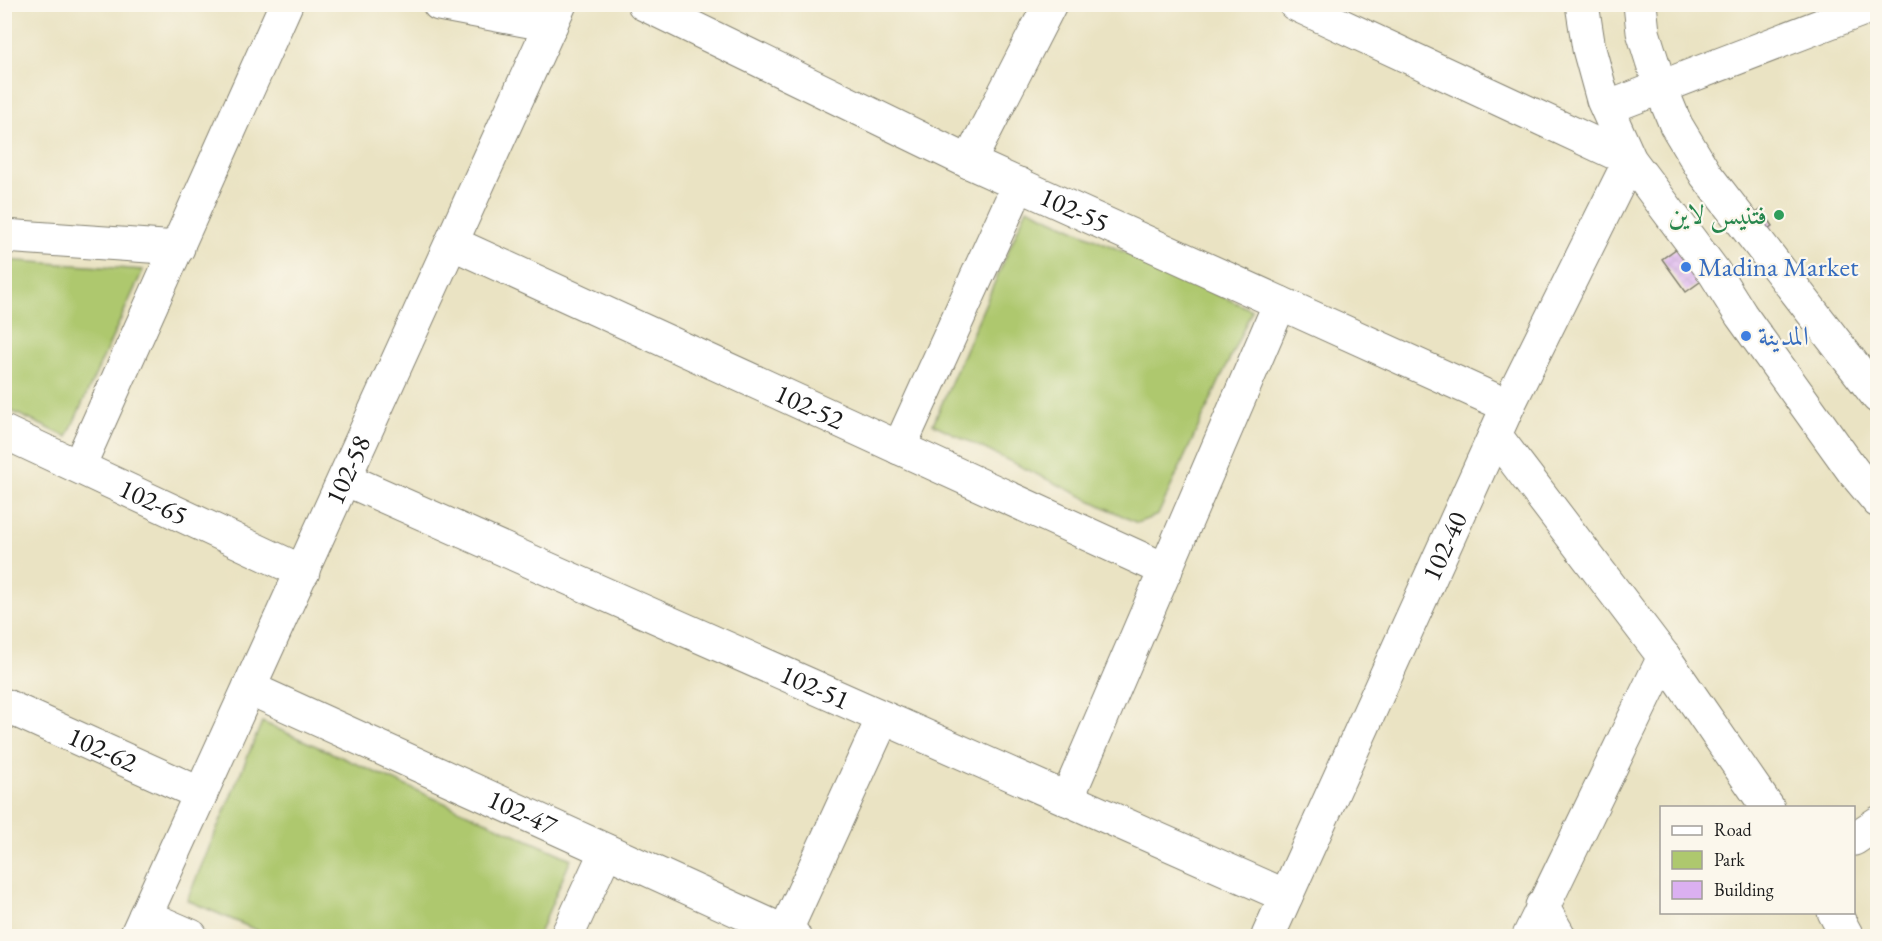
<svg xmlns="http://www.w3.org/2000/svg" width="1882" height="941" font-family="'EB Garamond',Amiri,serif">
	<defs>
		<pattern id="building-cross-hatch" width="8" height="8" patternUnits="userSpaceOnUse" patternTransform="scale(1.5)"><rect width="8" height="8" fill="#dbb0f1"/><path d="M0 0l8 8M0 8l8-8" fill="none" stroke="#bb97ce"/></pattern>
	</defs>
	<rect width="100%" height="100%" fill="#fbf7ec"/>
	<filter id="ink" filterUnits="userSpaceOnUse"><feTurbulence type="fractalNoise" baseFrequency=".0167" numOctaves="2"/><feDisplacementMap in="SourceGraphic" scale="12" xChannelSelector="R" yChannelSelector="G"/><feConvolveMatrix kernelMatrix="1 2 1 2 8 2 1 2 1" color-interpolation-filters="sRGB"/></filter>
	<filter id="wash" filterUnits="userSpaceOnUse"><feTurbulence type="fractalNoise" baseFrequency=".008" numOctaves="4" result="noise"/><feDisplacementMap in="SourceGraphic" scale="24" xChannelSelector="R" yChannelSelector="G"/><feGaussianBlur stdDeviation="1.35" result="paint"/><feColorMatrix in="noise" values="0 0 0 0 0 0 0 0 0 0 0 0 0 0 0 0 0 1.4 0 .05"/><feComposite in="paint" operator="in"/></filter>
	<g filter="url(#wash)">
		<rect width="100%" height="100%" fill="#eae3c3"/>
		<g fill="#aec86e" stroke="#657245" stroke-width="1.5">
			<polygon points="1027,208 1252,310 1158,515 1137,523 933,424"/>
			<polygon points="5,260 143,270 67,437 5,408"/>
			<polygon points="262,722 571,859 538,936 270,936 187,900"/>
		</g>
		<g id="blocks">
			<g fill="url(#building-cross-hatch)">
				<polygon points="1762,209 1773,226 1760,236 1748,219"/>
				<polygon points="1687,241 1711,274 1686,292 1662,259"/>
			</g>
		</g>
	</g>
	<g filter="url(#ink)">
		<use href="#blocks" fill-opacity="0" stroke="#838070" stroke-width="1.5"/>
		<g fill="none" stroke-linecap="round" stroke-linejoin="round">
			<g stroke="#838070" stroke-width="35">
				<g id="street">
					<polyline points="439,4 551,25"/>
					<path id="s1" d="M644,4L969,162L1508,406"/>
					<polyline points="1607,108 1877,4"/>
					<polyline points="969,162 1050,4"/>
					<polyline points="4,236 178,248"/>
					<path id="s2" d="M452,243L1166,570"/>
					<path id="s3" d="M4,432L303,572"/>
					<polyline points="1495,435 1664,657 1768,808"/>
					<polyline points="899,448 1019,184"/>
					<polyline points="79,466 286,4"/>
					<path id="s4" d="M345,479L1286,896"/>
					<path id="s5" d="M249,688L794,936"/>
					<path id="s6" d="M4,705L201,794"/>
					<polyline points="1067,799 1280,303"/>
					<polyline points="1854,839 1878,823"/>
					<polyline points="1542,906 1559,936"/>
					<polyline points="1834,912 1847,936"/>
					<polyline points="145,916 191,936"/>
					<polyline points="785,932 883,718"/>
					<path id="s7" d="M136,936L560,4"/>
					<polyline points="567,936 606,851"/>
					<path id="s8" d="M1268,936L1508,406L1630,160L1295,4"/>
					<polyline points="1529,936 1664,657"/>
				</g>
			</g>
			<g stroke="#838070" stroke-width="35">
				<g id="secondary">
					<polyline points="1582,4 1589,49 1603,100 1630,160 1714,272 1741,315 1853,471 1878,501"/>
					<polyline points="1640,4 1643,32 1660,86 1676,125 1706,175 1878,397"/>
				</g>
			</g>
			<use href="#street" stroke="#fff" stroke-width="33"/>
			<use href="#secondary" stroke="#fff" stroke-width="33"/>
		</g>
	</g>
	<circle fill="#2e9e5b" stroke="#fbf7ec" stroke-width="2" cx="1779" cy="215" r="6"/>
	<g fill="#3f7fe0" stroke="#fbf7ec" stroke-width="2">
		<circle cx="1686" cy="267" r="6"/>
		<circle cx="1746" cy="336" r="6"/>
	</g>
	<g text-anchor="middle" stroke-width="4.5" stroke-linejoin="round" paint-order="stroke">
		<g font-size="27" fill="#1c1c1c" stroke="#fbf7ec">
			<text dy="9" stroke="none"><textPath href="#s1" startOffset="477">102-55</textPath></text>
			<text dy="9" stroke="none"><textPath href="#s2" startOffset="393">102-52</textPath></text>
			<text dy="9" stroke="none"><textPath href="#s7" startOffset="512">102-58</textPath></text>
			<text dy="9" stroke="none"><textPath href="#s3" startOffset="165">102-65</textPath></text>
			<text dy="9" stroke="none"><textPath href="#s8" startOffset="428">102-40</textPath></text>
			<text dy="9" stroke="none"><textPath href="#s4" startOffset="514">102-51</textPath></text>
			<text dy="9" stroke="none"><textPath href="#s6" startOffset="108">102-62</textPath></text>
			<text dy="9" stroke="none"><textPath href="#s5" startOffset="300">102-47</textPath></text>
		</g>
		<g font-size="27" fill="#27864d" stroke="#fbf7ec" text-anchor="end">
			<text x="1767" y="224">فتنيس لاين</text>
		</g>
		<g font-size="27" fill="#366cbe" stroke="#fbf7ec" text-anchor="start">
			<text x="1698" y="276">Madina Market</text>
			<text x="1758" y="345">المدينة</text>
		</g>
	</g>
	<rect width="1882" height="941" fill="none" stroke="#fbf7ec" stroke-width="24"/>
	<rect x="1660" y="806" width="195" height="108" fill="#fbf7ec" stroke="#a29f99" stroke-width="1.5"/>
	<rect x="1672" y="826" width="30" height="9" fill="#ffffff" stroke="#a29f99" stroke-width="1.5"/>
	<text x="1714" y="836" font-size="18" fill="#1c1c1c">Road</text>
	<rect x="1672" y="851" width="30" height="18" fill="#aec86e" stroke="#a29f99" stroke-width="1.5"/>
	<text x="1714" y="866" font-size="18" fill="#1c1c1c">Park</text>
	<rect x="1672" y="881" width="30" height="18" fill="#dbb0f1" stroke="#a29f99" stroke-width="1.5"/>
	<text x="1714" y="896" font-size="18" fill="#1c1c1c">Building</text>
</svg>
